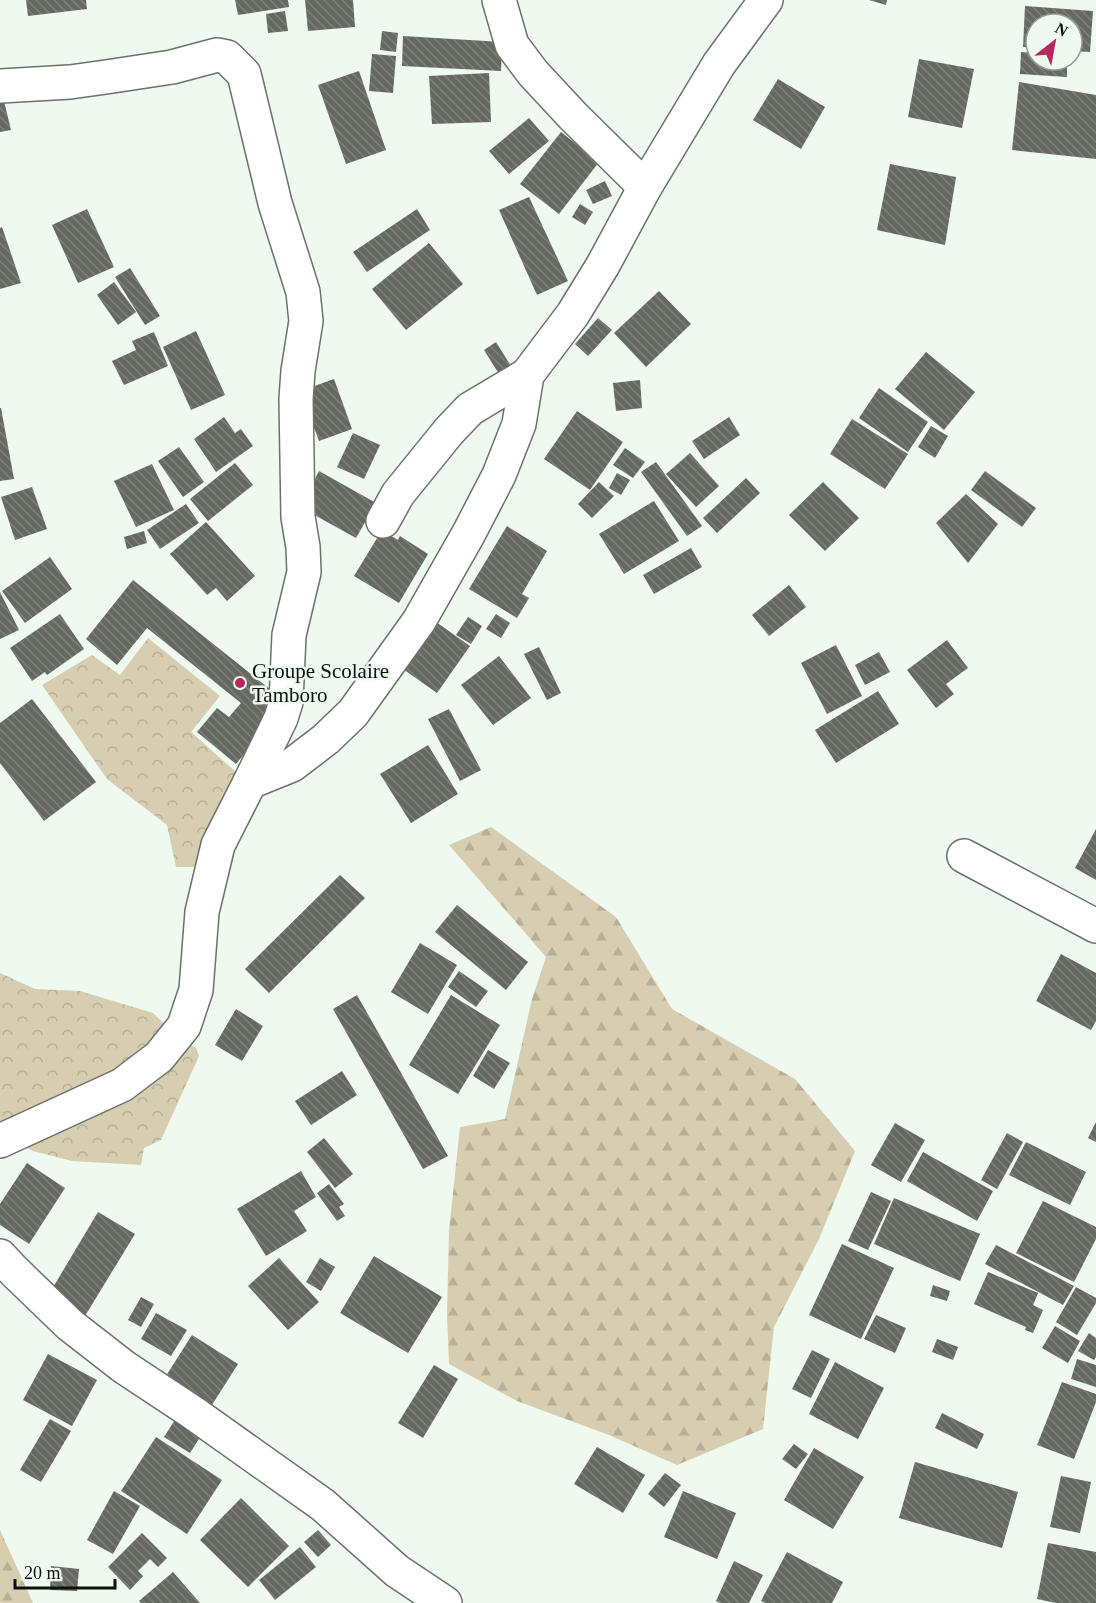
<svg xmlns="http://www.w3.org/2000/svg" width="1096" height="1603" font-family="'Times New Roman',serif">
	<defs>
		<pattern id="forest-firs" width="22" height="20" patternUnits="userSpaceOnUse" patternTransform="scale(1.5)"><rect width="22" height="20" fill="#d7cdb1"/><path d="M5 1l3.5 6h-7zM16 11l3.5 6h-7z" fill="#b7af97"/></pattern>
		<pattern id="park-crowns" width="20" height="18" patternUnits="userSpaceOnUse" patternTransform="scale(1.5)"><rect width="20" height="18" fill="#d7cdb1"/><path d="M2 6a3 3 0 1 1 6 0M12 15a3 3 0 1 1 6 0" fill="none" stroke="#b7af97"/></pattern>
		<pattern id="building-back-hatch" width="6" height="6" patternUnits="userSpaceOnUse" patternTransform="scale(1.5)"><rect width="6" height="6" fill="#66695f"/><path d="M-1 5l2 2M0 0l6 6M5-1l2 2" fill="none" stroke="#7e8079"/></pattern>
	</defs>
	<rect width="100%" height="100%" fill="#eef9ef"/>
	<g fill="url(#forest-firs)">
		<polygon points="491,827 616,917 672,1009 795,1079 855,1151 819,1239 774,1327 763,1429 677,1465 609,1435 517,1401 449,1364 447,1315 449,1231 460,1127 505,1119 532,999 546,957 449,845"/>
		<polygon points="0,1530 33,1603 0,1603"/>
	</g>
	<g fill="url(#park-crowns)">
		<polygon points="148,638 220,696 191,732 237,773 223,867 176,867 167,825 107,779 42,685 92,655 120,675"/>
		<polygon points="0,973 35,989 80,991 153,1013 181,1040 196,1048 199,1056 161,1140 144,1148 141,1165 72,1161 33,1151 0,1134"/>
	</g>
	<g fill="url(#building-back-hatch)">
		<polygon points="26,0 86,0 87,9 28,16"/>
		<polygon points="235,0 288,0 289,7 238,15"/>
		<polygon points="305,0 353,0 355,27 308,31"/>
		<polygon points="869,0 887,0 886,5"/>
		<polygon points="1025,6 1093,11 1090,52 1072,51 1072,24 1036,24 1036,48 1023,47"/>
		<polygon points="285,11 288,31 268,33 266,14"/>
		<polygon points="382,31 398,33 396,52 380,50"/>
		<polygon points="403,36 502,42 501,71 402,66"/>
		<polygon points="1021,52 1036,53 1036,60 1067,60 1067,77 1020,74"/>
		<polygon points="372,54 396,56 393,93 369,91"/>
		<polygon points="919,59 974,69 962,128 908,117"/>
		<polygon points="359,71 386,150 346,164 318,85"/>
		<polygon points="489,73 491,122 432,124 429,76"/>
		<polygon points="778,79 825,107 801,149 753,120"/>
		<polygon points="1019,82 1096,95 1096,159 1012,150"/>
		<polygon points="3,97 11,130 0,132 0,98"/>
		<polygon points="529,118 549,141 509,174 489,151"/>
		<polygon points="561,132 599,162 559,214 520,184"/>
		<polygon points="890,164 956,177 945,245 877,230"/>
		<polygon points="605,181 612,196 593,204 586,190"/>
		<polygon points="529,197 568,281 537,295 499,210"/>
		<polygon points="580,204 593,212 585,225 572,217"/>
		<polygon points="87,209 114,267 78,283 52,225"/>
		<polygon points="417,209 430,230 367,272 353,252"/>
		<polygon points="2,227 21,283 0,289 0,228"/>
		<polygon points="429,243 463,284 406,330 372,289"/>
		<polygon points="130,268 160,316 145,325 115,277"/>
		<polygon points="114,282 136,312 118,325 97,295"/>
		<polygon points="659,291 691,324 646,367 614,333"/>
		<polygon points="598,318 612,330 588,356 575,344"/>
		<polygon points="196,331 225,395 191,410 163,347"/>
		<polygon points="154,332 168,366 124,385 112,361 136,350 132,341"/>
		<polygon points="496,342 511,366 499,374 484,350"/>
		<polygon points="926,352 975,392 944,430 895,389"/>
		<polygon points="334,379 352,429 319,441 305,403 313,400 309,388"/>
		<polygon points="640,380 642,408 616,411 613,383"/>
		<polygon points="879,388 928,422 908,452 859,418"/>
		<polygon points="0,408 1,408 14,479 0,481"/>
		<polygon points="577,411 623,442 590,490 544,459"/>
		<polygon points="224,417 235,433 241,429 253,446 216,472 194,439"/>
		<polygon points="729,417 740,435 704,459 692,441"/>
		<polygon points="852,419 908,454 885,489 830,454"/>
		<polygon points="931,426 948,436 935,458 918,447"/>
		<polygon points="353,433 380,445 364,479 337,467"/>
		<polygon points="179,447 204,482 183,497 158,461"/>
		<polygon points="625,448 645,462 633,478 613,465"/>
		<polygon points="690,453 719,486 696,507 666,474"/>
		<polygon points="656,462 702,526 687,536 641,472"/>
		<polygon points="235,463 253,485 208,521 190,499"/>
		<polygon points="152,464 174,510 136,527 114,481"/>
		<polygon points="319,471 376,503 356,538 300,507"/>
		<polygon points="985,471 1036,508 1022,527 971,490"/>
		<polygon points="617,473 630,480 621,495 609,488"/>
		<polygon points="746,478 760,493 717,533 703,518"/>
		<polygon points="599,482 614,496 592,518 578,504"/>
		<polygon points="823,482 859,518 825,551 789,515"/>
		<polygon points="32,487 47,529 15,540 1,497"/>
		<polygon points="966,494 998,524 968,563 936,523"/>
		<polygon points="654,501 679,541 624,574 599,534"/>
		<polygon points="186,504 199,523 160,549 147,530"/>
		<polygon points="206,522 255,576 227,601 216,588 207,595 170,554"/>
		<polygon points="507,526 547,551 522,594 529,598 517,618 469,589"/>
		<polygon points="382,530 398,540 400,536 428,554 399,603 354,576"/>
		<polygon points="144,531 147,543 127,549 124,537"/>
		<polygon points="691,548 702,567 654,594 643,575"/>
		<polygon points="50,557 72,589 25,623 2,591"/>
		<polygon points="133,580 286,702 236,764 197,732 217,708 229,717 241,703 147,628 117,665 86,639"/>
		<polygon points="789,585 806,607 769,636 752,615"/>
		<polygon points="0,592 19,630 0,639"/>
		<polygon points="60,614 84,649 47,675 45,672 32,681 10,648"/>
		<polygon points="496,614 510,623 501,638 486,629"/>
		<polygon points="468,617 482,626 471,644 456,635"/>
		<polygon points="436,622 470,646 437,693 403,669"/>
		<polygon points="947,640 968,668 946,684 954,694 936,708 907,670"/>
		<polygon points="836,645 862,696 827,714 801,663"/>
		<polygon points="539,647 561,693 547,700 524,654"/>
		<polygon points="879,652 890,672 865,685 855,665"/>
		<polygon points="499,656 531,698 493,725 461,685"/>
		<polygon points="878,691 899,724 836,763 815,730"/>
		<polygon points="32,699 96,782 44,821 0,763 0,723"/>
		<polygon points="449,709 481,770 460,781 428,719"/>
		<polygon points="428,745 458,794 411,823 380,774"/>
		<polygon points="1096,829 1096,880 1075,868"/>
		<polygon points="340,875 365,898 269,993 245,969"/>
		<polygon points="457,905 528,962 506,990 435,932"/>
		<polygon points="420,943 457,965 428,1014 391,992"/>
		<polygon points="1061,954 1096,973 1096,1021 1091,1030 1036,1001"/>
		<polygon points="459,971 488,991 476,1007 448,987"/>
		<polygon points="357,995 448,1156 423,1169 333,1009"/>
		<polygon points="451,995 500,1025 458,1094 409,1065"/>
		<polygon points="236,1009 263,1026 242,1061 215,1045"/>
		<polygon points="488,1050 510,1063 494,1089 473,1076"/>
		<polygon points="342,1071 357,1095 311,1125 295,1101"/>
		<polygon points="1096,1122 1096,1142 1088,1138"/>
		<polygon points="895,1123 925,1140 901,1182 871,1165"/>
		<polygon points="1007,1133 1023,1142 997,1189 981,1180"/>
		<polygon points="324,1138 353,1174 335,1188 307,1152"/>
		<polygon points="1026,1142 1086,1172 1070,1205 1009,1175"/>
		<polygon points="923,1152 993,1191 977,1221 907,1181"/>
		<polygon points="27,1163 65,1188 29,1244 0,1225 0,1204"/>
		<polygon points="301,1171 316,1197 294,1211 307,1231 266,1256 237,1209"/>
		<polygon points="329,1184 344,1204 339,1207 345,1216 337,1221 317,1193"/>
		<polygon points="871,1192 891,1201 868,1250 848,1241"/>
		<polygon points="894,1198 980,1234 960,1281 874,1244"/>
		<polygon points="1043,1201 1096,1227 1096,1239 1074,1282 1016,1253"/>
		<polygon points="98,1212 135,1234 85,1316 49,1294"/>
		<polygon points="842,1244 894,1268 861,1339 809,1315"/>
		<polygon points="996,1245 1074,1286 1063,1305 985,1264"/>
		<polygon points="374,1256 442,1297 408,1353 340,1313"/>
		<polygon points="279,1258 319,1302 288,1330 248,1286"/>
		<polygon points="320,1258 335,1267 321,1291 306,1282"/>
		<polygon points="988,1272 1038,1293 1033,1305 1043,1310 1033,1333 1025,1330 1026,1327 974,1304"/>
		<polygon points="933,1285 950,1291 947,1301 930,1296"/>
		<polygon points="1076,1287 1096,1298 1096,1303 1077,1335 1056,1322"/>
		<polygon points="141,1297 154,1304 141,1327 128,1320"/>
		<polygon points="156,1313 187,1330 171,1356 141,1339"/>
		<polygon points="876,1315 906,1328 895,1353 864,1339"/>
		<polygon points="1055,1326 1080,1341 1068,1363 1042,1348"/>
		<polygon points="1089,1333 1096,1338 1096,1357 1094,1360 1078,1351"/>
		<polygon points="192,1335 238,1364 210,1408 164,1379"/>
		<polygon points="937,1339 958,1347 953,1360 932,1352"/>
		<polygon points="812,1350 830,1359 811,1398 792,1389"/>
		<polygon points="48,1354 97,1380 72,1426 23,1400"/>
		<polygon points="1077,1359 1096,1365 1096,1387 1071,1379"/>
		<polygon points="835,1362 884,1388 858,1439 809,1414"/>
		<polygon points="434,1365 458,1379 423,1438 398,1423"/>
		<polygon points="1062,1382 1096,1394 1096,1402 1074,1459 1037,1445"/>
		<polygon points="942,1413 984,1434 977,1449 935,1428"/>
		<polygon points="178,1415 204,1431 190,1453 164,1437"/>
		<polygon points="50,1419 71,1431 41,1482 20,1470"/>
		<polygon points="156,1437 222,1480 187,1534 121,1491"/>
		<polygon points="794,1444 808,1454 796,1469 782,1459"/>
		<polygon points="597,1447 645,1475 623,1513 574,1484"/>
		<polygon points="814,1448 864,1477 833,1529 784,1500"/>
		<polygon points="915,1462 1018,1492 1002,1548 899,1518"/>
		<polygon points="665,1473 681,1485 664,1507 648,1494"/>
		<polygon points="1061,1476 1091,1482 1080,1533 1050,1527"/>
		<polygon points="114,1491 140,1506 113,1554 87,1540"/>
		<polygon points="683,1491 736,1513 717,1559 664,1537"/>
		<polygon points="241,1498 289,1546 248,1587 200,1540"/>
		<polygon points="318,1530 331,1545 318,1557 304,1542"/>
		<polygon points="142,1533 167,1558 158,1567 150,1559 138,1571 143,1576 130,1590 108,1567"/>
		<polygon points="1048,1543 1096,1552 1096,1603 1056,1603 1037,1599"/>
		<polygon points="300,1547 316,1567 275,1600 259,1580"/>
		<polygon points="787,1552 843,1582 832,1603 765,1603 761,1601"/>
		<polygon points="734,1561 763,1575 749,1603 720,1603 716,1601"/>
		<polygon points="51,1566 79,1569 77,1591 50,1590"/>
		<polygon points="173,1572 200,1603 141,1603 139,1601"/>
	</g>
	<g fill="none" stroke-linecap="round" stroke-linejoin="round">
		<g stroke="#6a736b" stroke-width="36">
			<g id="minor">
				<polyline points="499,0 512,45 533,73 573,116 645,187"/>
				<polyline points="0,86 70,82 106,77 172,67 217,55 227,57 244,74 275,203 303,292 306,321 298,371 296,399 298,517 303,547 304,572 289,635 286,702 281,718 250,782"/>
				<polyline points="383,521 398,494 449,431 470,409 527,375"/>
				<polyline points="964,856 1096,926"/>
				<polyline points="0,1141 122,1085 159,1057 184,1026 196,990 202,912 218,845 250,782 292,765 326,739 353,713 419,621 469,533 499,475 519,424 527,375 573,314 603,265 645,187 719,64 766,0"/>
				<polyline points="0,1256 14,1271 70,1325 124,1367 192,1412 323,1505 397,1571 445,1603"/>
			</g>
		</g>
		<use href="#minor" stroke="#fff" stroke-width="33"/>
	</g>
	<circle fill="#b52860" stroke="#eef9ef" stroke-width="2" cx="240" cy="683" r="6"/>
	<g text-anchor="middle" stroke-width="5" stroke-linejoin="round" paint-order="stroke">
		<g font-size="21" fill="#0d100d" stroke="#eef9ef" text-anchor="start">
			<text x="252" y="678">Groupe Scolaire<tspan x="252" dy="24">Tamboro</tspan></text>
		</g>
	</g>
	<g transform="translate(1054 42) rotate(31)"><circle r="28" fill="#eef9ef" stroke="#949c95" stroke-width="1.5"/>
	<path d="M0-4.5L10 22L0 15L-10 22Z" fill="#b52860"/>
	<text y="-9" font-size="16" font-weight="bold" text-anchor="middle" fill="#0d100d">N</text>
	</g>
	<path d="M15 1579v9h100v-9" fill="none" stroke="#0d100d" stroke-width="3"/>
	<text x="24" y="1579" font-size="18" fill="#0d100d" stroke="#eef9ef" stroke-width="4.5" paint-order="stroke">20 m</text>
</svg>
